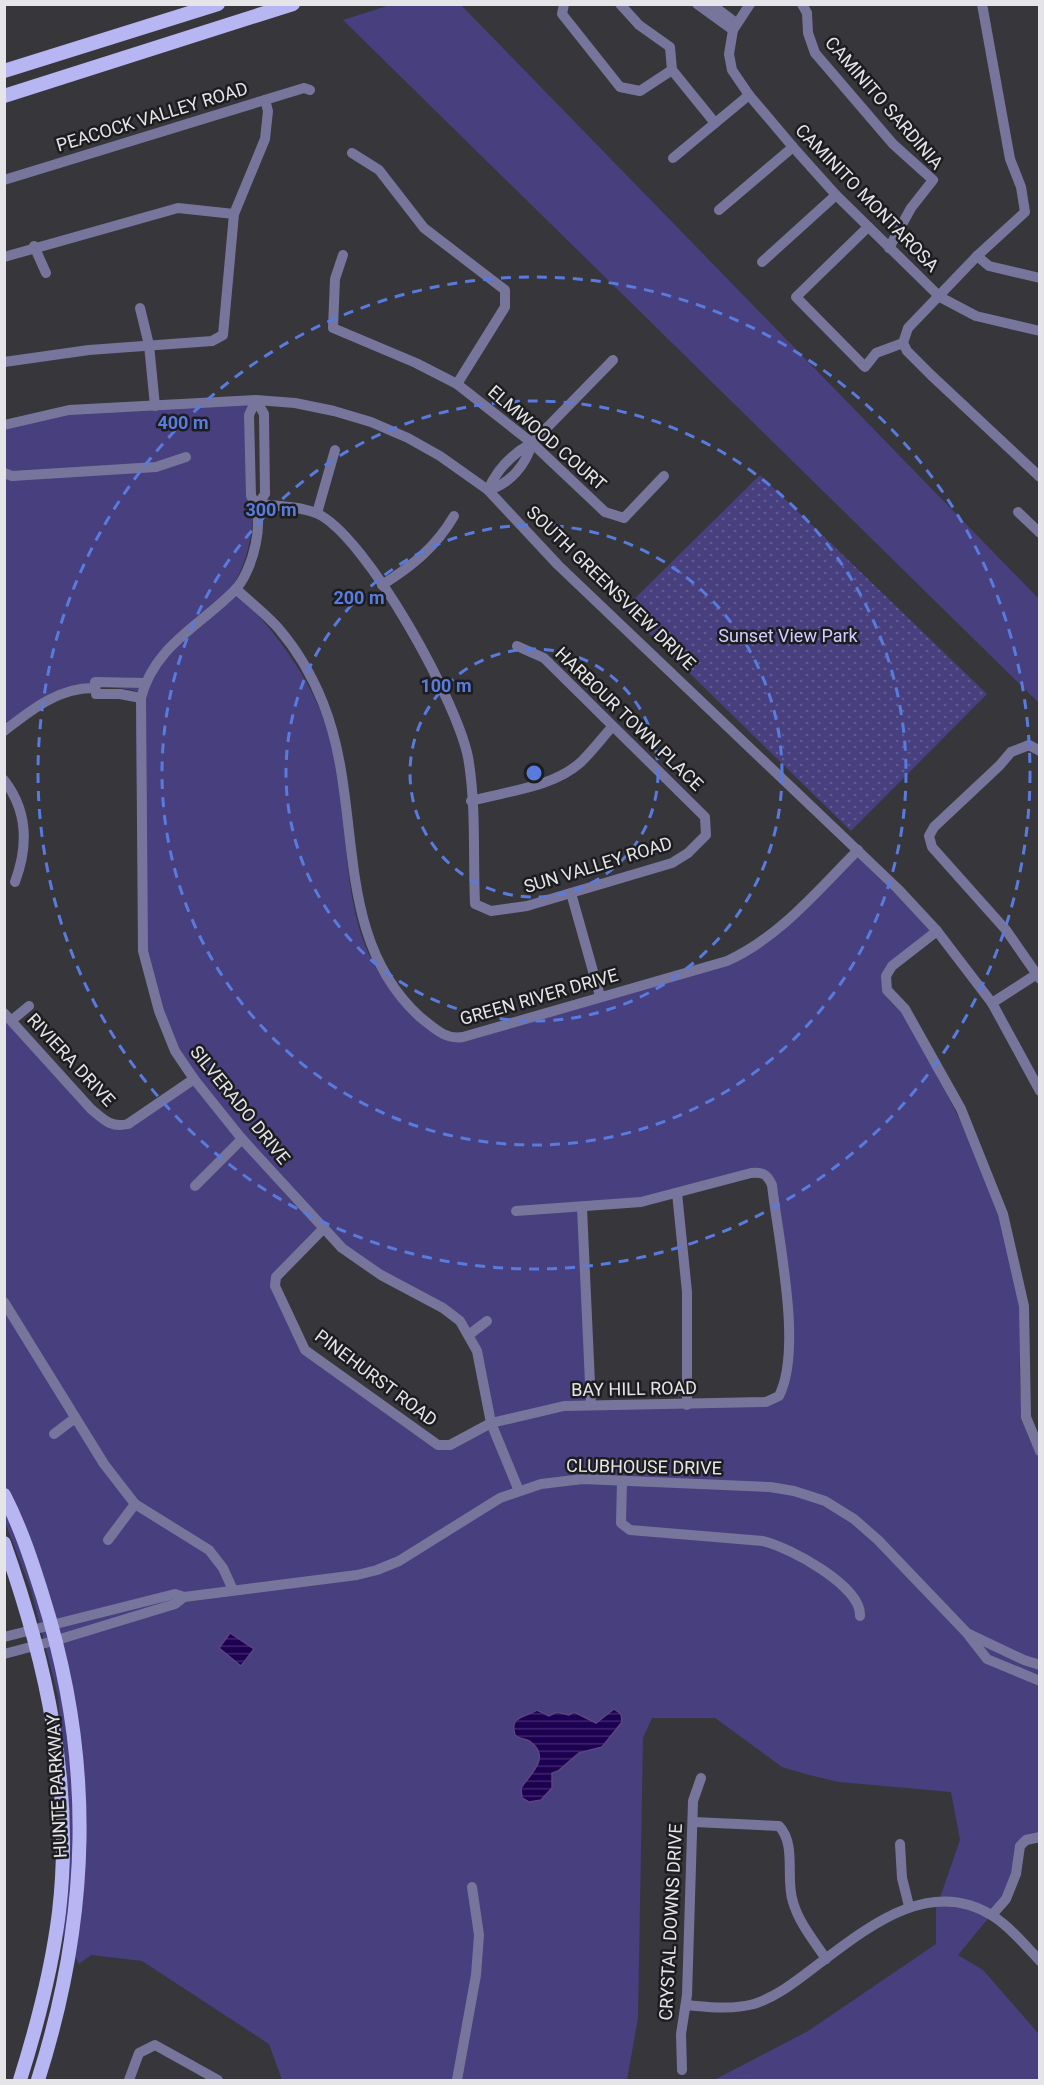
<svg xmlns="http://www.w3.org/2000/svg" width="1044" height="2085" font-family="Roboto,sans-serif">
	<defs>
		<pattern id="park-dots" width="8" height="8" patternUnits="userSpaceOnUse" patternTransform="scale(1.5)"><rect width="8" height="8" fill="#473f7e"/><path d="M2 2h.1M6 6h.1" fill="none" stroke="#615b90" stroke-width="1.8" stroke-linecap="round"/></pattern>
		<pattern id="water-rules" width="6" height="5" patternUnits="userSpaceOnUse" patternTransform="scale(1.5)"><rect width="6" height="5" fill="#1d0052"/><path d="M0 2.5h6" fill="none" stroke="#3e256b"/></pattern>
	</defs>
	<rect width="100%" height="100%" fill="#36363b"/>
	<g fill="#473f7e" fill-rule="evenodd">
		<polygon points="390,5 461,5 1039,599 1039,703 343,20"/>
		<path d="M252,400C252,460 265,535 232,587C281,637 322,691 336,761C350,830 340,924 386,982C402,1002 428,1019 448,1036L707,965L748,946L784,919L854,850L932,930L884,980C940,1077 996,1176 1017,1287C1026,1335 1008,1419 1040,1456L1039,1836L1028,1838L1007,1889L991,1915L958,1955L983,1970L1039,2034V2080H714L808,2031L936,1944V1909L960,1840L951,1792L839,1782L809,1775L782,1767L715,1718H652L643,1738L638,2018L627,2080H282L269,2044L142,1961L91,1955L79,1964L62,1933L69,1814L58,1696L31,1590L5,1522V1016L102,1119L123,1121L191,1077L178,1056L139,942L136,717L140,692C78,676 54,700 5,731V424L30,417ZM761,1174L768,1184L787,1332L781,1387L771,1397L589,1403L581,1205L642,1197ZM323,1229L378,1273L459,1320L477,1353L491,1424L446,1442L434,1440L296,1338L275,1281Z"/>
	</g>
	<polygon fill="url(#park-dots)" points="760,475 987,694 851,831 624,609"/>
	<g fill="url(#water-rules)" stroke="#59457f" stroke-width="1.5">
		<polygon points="230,1633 254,1649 241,1666 219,1648"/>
		<path d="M614,1709L621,1714L622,1722L602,1747L579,1753L558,1771L552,1773V1788L541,1800L529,1802L522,1798L521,1788C528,1776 551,1759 532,1743C527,1738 520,1740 515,1735C509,1715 525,1718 537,1710L549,1716L557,1712L569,1715L574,1712L596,1723Z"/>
	</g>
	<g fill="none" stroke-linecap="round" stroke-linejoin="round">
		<g stroke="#77759b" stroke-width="10">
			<polyline points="564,4 562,14 620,87 640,91 672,70 670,47 639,25 620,4"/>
			<polyline points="697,4 733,30"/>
			<polyline points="711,4 736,23"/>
			<polyline points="750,4 733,30 729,54 732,70 749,95 793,147 836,195 940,297 976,316 1040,331"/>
			<polyline points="802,4 807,13 808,33 815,53 893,144 933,180 911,208 889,248"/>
			<polyline points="672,70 715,123"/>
			<polyline points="352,153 379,170 424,228 505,290 505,307 457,384"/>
			<polyline points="673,158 749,95"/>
			<polyline points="4,180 304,88 310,90"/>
			<polyline points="719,210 793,147"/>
			<polyline points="868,227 796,297 865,367 876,353 903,343"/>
			<polyline points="34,246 46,273"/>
			<polyline points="343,255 335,279 333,328 416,363 457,384 532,443 605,512 624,518 664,476"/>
			<polyline points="977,256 989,266 1040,278"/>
			<polyline points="4,257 178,208 234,214"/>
			<polyline points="762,262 836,195"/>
			<polyline points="140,308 149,345 155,406"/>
			<polyline points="903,343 908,328 977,256 1025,212 1021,187 1010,159 982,4"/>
			<polyline points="903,343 907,351 931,375 1040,477"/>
			<polyline points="4,362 89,350 212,341 223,335 234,214 265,139 268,111 265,100"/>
			<polyline points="4,425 69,410 256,400 295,403 334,411 371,422 408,438 440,456 488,490 558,565 898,889 937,931 992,1003 1040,1091"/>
			<path d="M532,443C526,465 510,484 488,490C497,469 512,454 532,443Z"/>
			<polyline points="532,443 613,360"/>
			<polyline points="4,473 12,476 156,467 186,457"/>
			<path d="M258,504L265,494L264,414L256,400L249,415L251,496C267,517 253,571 235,590C200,626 154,646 141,698L143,951L159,1011L175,1051L194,1079L242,1139L342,1248L381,1275L443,1308L460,1321L477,1351L491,1423L519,1491"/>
			<path d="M258,504C277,506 298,506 316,513C366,534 462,709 469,763C476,809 473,857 475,904L491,911L527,906L672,863L688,853L706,835L705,817L544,658L517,646"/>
			<polyline points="1018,512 1040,533"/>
			<polyline points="317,513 335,450"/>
			<path d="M382,585C412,566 436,547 454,516"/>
			<path d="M236,589C250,602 267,615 279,629C297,650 313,678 323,703C365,807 330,935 420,1017C434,1028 445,1040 463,1037L727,961C780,937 818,890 858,850"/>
			<polyline points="141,698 120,694 96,694 95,682 146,683"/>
			<path d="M4,731C31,710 59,687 95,688"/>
			<polyline points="1040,751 1029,745 1011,752 1000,765 934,827 929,836 932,847 1006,930 1040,979"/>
			<path d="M4,780C28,811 28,847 15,882"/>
			<path d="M471,801C507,791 552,788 581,762C592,751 602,738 612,727"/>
			<polyline points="571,893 600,996"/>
			<polyline points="937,931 892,966 886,976 887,990 905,1009 961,1109 1003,1214 1024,1306 1026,1417 1040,1451"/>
			<polyline points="992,1003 1037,974"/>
			<path d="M4,1013L91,1109C104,1120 111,1128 128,1124L194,1079"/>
			<polyline points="12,1020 29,1006"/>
			<polyline points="195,1186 242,1139"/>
			<polyline points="677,1193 687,1292 687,1405"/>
			<polyline points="582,1208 591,1405"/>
			<path d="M323,1229L276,1277L275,1286L305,1350L438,1445H450L491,1423L564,1406L766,1402L779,1396C803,1349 778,1239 772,1185C767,1174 763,1172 751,1173L641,1202L516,1211"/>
			<polyline points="4,1302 104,1464 135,1504 209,1550 223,1568 233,1590"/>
			<polyline points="470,1334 487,1321"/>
			<polyline points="54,1434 75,1418"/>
			<path d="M622,1481L621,1523L630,1530L763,1541C789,1547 862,1586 860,1616"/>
			<polyline points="108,1540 135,1504"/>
			<polyline points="969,1634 1024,1660 1040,1665"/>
			<polyline points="4,1637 175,1594 184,1597 357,1575 377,1570 399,1561 500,1498 541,1484 583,1479 770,1487 794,1491 825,1501 854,1519 878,1540 966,1632 987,1659 1040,1681"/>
			<polyline points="4,1654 57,1640 175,1604 184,1597"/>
			<path d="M694,1822L779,1826C797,1845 785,1879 793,1902C799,1923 814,1941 826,1959"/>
			<polyline points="900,1844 902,1878 909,1906"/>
			<polyline points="992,1915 1006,1899 1016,1874 1020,1846 1026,1840 1040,1837"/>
			<path d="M686,2005C709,2007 731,2010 754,2004C781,1995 801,1977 824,1960C872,1924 932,1877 993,1916C1011,1928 1025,1945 1040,1961"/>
			<polyline points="682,2070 681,2034 687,1995 693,1801 701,1778"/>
			<polyline points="129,2080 139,2053 155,2045 218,2080"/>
			<polyline points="457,2080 476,1975 479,1935 472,1887"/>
		</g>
		<g stroke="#b7b5f2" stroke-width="14">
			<polyline points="4,71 218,4"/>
			<polyline points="4,96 293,4"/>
			<path d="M4,1495C21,1528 32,1562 43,1597C95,1761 90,1917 38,2080"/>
			<path d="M4,1543C46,1661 74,1785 59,1912C52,1969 37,2026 20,2080"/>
		</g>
	</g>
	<g fill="none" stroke="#597bdd" stroke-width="3" stroke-dasharray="10 8">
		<circle cx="534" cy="773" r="124"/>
		<circle cx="534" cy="773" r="248"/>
		<circle cx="534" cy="773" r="372"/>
		<circle cx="534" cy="773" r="496"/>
	</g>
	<g text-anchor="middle" stroke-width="5" stroke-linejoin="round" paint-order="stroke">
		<g font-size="18" fill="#e5e5e9" stroke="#1d1d20">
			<text transform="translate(884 103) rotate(49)" y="6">CAMINITO SARDINIA</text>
			<text transform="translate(152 117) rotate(-17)" y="6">PEACOCK VALLEY ROAD</text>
			<text transform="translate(867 198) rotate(46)" y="6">CAMINITO MONTAROSA</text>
			<text transform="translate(547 438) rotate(41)" y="6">ELMWOOD COURT</text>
			<text transform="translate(611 588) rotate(44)" y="6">SOUTH GREENSVIEW DRIVE</text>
			<text transform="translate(629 719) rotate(44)" y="6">HARBOUR TOWN PLACE</text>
			<text transform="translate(598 865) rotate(-17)" y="6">SUN VALLEY ROAD</text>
			<text transform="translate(539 997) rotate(-16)" y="6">GREEN RIVER DRIVE</text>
			<text transform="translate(71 1060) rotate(47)" y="6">RIVIERA DRIVE</text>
			<text transform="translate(240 1105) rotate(51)" y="6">SILVERADO DRIVE</text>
			<text transform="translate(376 1378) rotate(37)" y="6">PINEHURST ROAD</text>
			<text transform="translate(634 1389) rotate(-1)" y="6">BAY HILL ROAD</text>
			<text transform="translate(644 1467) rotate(1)" y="6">CLUBHOUSE DRIVE</text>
			<text transform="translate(57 1786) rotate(-93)" y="6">HUNTE PARKWAY</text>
			<text transform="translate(671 1922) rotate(-87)" y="6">CRYSTAL DOWNS DRIVE</text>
		</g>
		<g font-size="18" fill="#d1cffe" stroke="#1d1d20">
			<text x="788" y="642">Sunset View Park</text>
		</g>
	</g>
	<circle cx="534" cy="773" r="9" fill="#597bdd" stroke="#1d1d20" stroke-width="3"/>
	<g font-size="18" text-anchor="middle" font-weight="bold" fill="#597bdd" stroke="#1d1d20" stroke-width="5" stroke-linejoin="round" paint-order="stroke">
		<text x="183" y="429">400 m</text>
		<text x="271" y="516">300 m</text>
		<text x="359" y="604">200 m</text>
		<text x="446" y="692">100 m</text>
	</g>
	<rect width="1044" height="2085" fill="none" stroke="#e5e5e9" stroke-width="12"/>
</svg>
